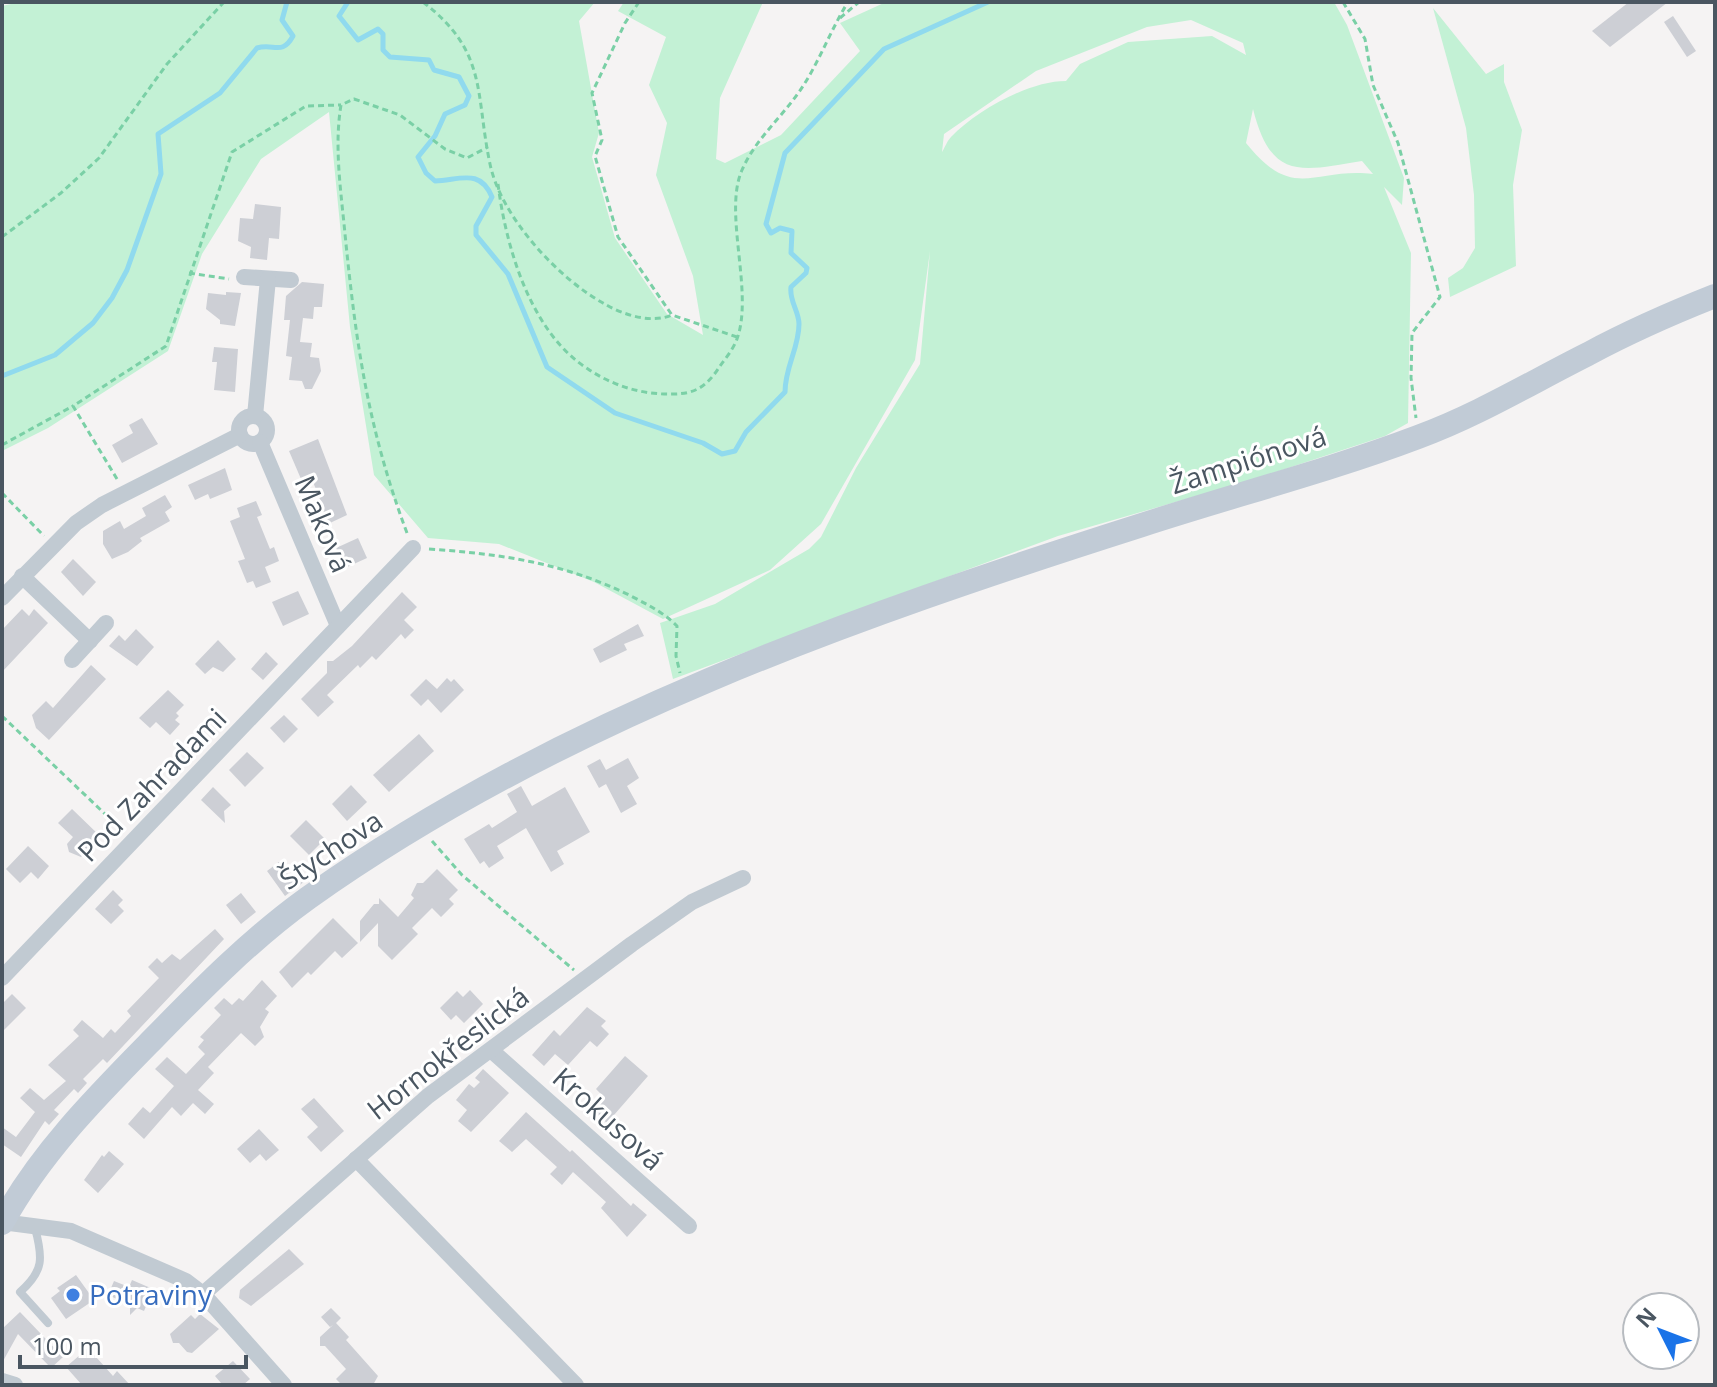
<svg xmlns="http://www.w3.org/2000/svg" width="1717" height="1387" font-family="'Open Sans',sans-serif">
	<rect width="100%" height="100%" fill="#f5f3f3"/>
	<g fill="#c3f1d5" fill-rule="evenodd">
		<path d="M20,2H595L579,21L599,133L592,157L615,238L667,314L703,335L693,276L656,175L667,123L649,85L666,37L618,11L624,2H763L720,98L716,159L725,163L781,135L860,51L840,23L886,2H1334L1347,25L1404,178L1402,205L1384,187L1411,253L1408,423L1385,436L1252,480L1058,536L673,679L660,623L715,604L809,549L821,537L856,468L920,364L930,251L915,360L821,524L770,570L663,619L594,582L499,544L428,538L374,475L350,327L329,112L261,159L202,254L168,351L48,428L2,451V6ZM1191,20L1243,43L1246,55L1212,36L1128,42L1080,64L1066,81C1029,81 977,110 951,137C947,141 944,149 942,152L944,134L1036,71L1147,27ZM1253,109C1271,181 1301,171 1362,161L1373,174C1313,167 1294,203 1246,143Z"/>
		<polygon points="1433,8 1486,74 1504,64 1504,82 1522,130 1513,185 1516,266 1450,297 1448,278 1463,268 1475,248 1474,195 1466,128"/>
	</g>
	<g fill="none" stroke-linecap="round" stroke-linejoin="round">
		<g stroke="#90daee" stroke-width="5">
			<path d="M348,2L339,16L358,40L378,29L383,34V50L390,57L429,60L434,70L459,77L469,96L465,105L445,114L435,136L418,157L426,173L435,181C460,180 480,168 492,197L476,226V235L508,274L547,367L615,413L703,443L722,454L735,451L746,432L785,392C785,367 799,348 799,324C799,311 789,301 791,287L806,273L807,268L791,253L792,231L780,228L771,233L766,224L785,153L884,49L988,2"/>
			<path d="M2,376L55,355L93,323L112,298L127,270L161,174L158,134L220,93L257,48C274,43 282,56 293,36L282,20L287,2"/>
		</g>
	</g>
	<g fill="#cdcfd5">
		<polygon points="1629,2 1668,2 1610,47 1592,31"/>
		<polygon points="1673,16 1696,51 1687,57 1664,22"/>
		<polygon points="255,204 281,207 279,239 269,238 267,260 250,258 251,247 238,241 240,218 253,219"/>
		<polygon points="302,282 324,284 322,307 314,307 313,319 303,318 300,342 312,343 310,357 319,358 321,371 312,389 305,389 302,381 289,380 292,357 286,356 290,320 284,320 286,296"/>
		<polygon points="226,292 241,293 235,326 220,324 220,320 206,309 208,293 226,295"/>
		<polygon points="214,347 238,349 235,392 214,390 217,362 212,362"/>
		<polygon points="142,418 158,444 122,463 112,445 133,433 129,425"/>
		<polygon points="318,439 347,515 315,530 309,515 324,509 313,482 304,486 289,451"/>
		<polygon points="225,468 232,490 210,499 208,494 195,500 188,485"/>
		<polygon points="165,495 172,507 165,512 170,521 140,538 142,541 128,552 112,559 103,544 103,531 120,521 124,529 146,516 142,508"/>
		<polygon points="256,501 262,515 257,517 270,549 274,547 279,561 265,567 271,582 256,588 253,581 247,583 238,561 245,559 230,521 240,517 237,508"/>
		<polygon points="358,538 367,558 345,568 336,548"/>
		<polygon points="73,559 96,582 83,596 61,572"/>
		<polygon points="298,591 309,614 283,626 272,602"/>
		<polygon points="402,592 417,607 404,620 414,630 405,639 401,634 376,660 372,656 360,668 358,665 327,695 334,702 318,717 301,699 327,673 327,661 333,661 352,646"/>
		<polygon points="22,609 29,616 34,609 48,623 2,672 2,630"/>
		<polygon points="638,624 644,636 624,644 627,650 600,663 593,649"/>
		<polygon points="136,629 154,647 137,666 109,646 119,635 125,641"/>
		<polygon points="218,640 236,659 223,672 213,667 205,674 195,664"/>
		<polygon points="266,652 278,664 263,680 251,669"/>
		<polygon points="91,665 106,679 49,740 36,728 32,715 46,701 53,708"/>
		<polygon points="447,678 451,682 454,679 464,690 441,713 428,699 421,706 410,695 426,679 437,689"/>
		<polygon points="168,690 184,705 176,713 179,716 175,720 180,724 170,735 156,722 150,728 139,718"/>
		<polygon points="284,715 298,729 284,743 270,728"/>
		<polygon points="419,734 434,751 389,792 373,775"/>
		<polygon points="247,752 264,768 245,787 229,770"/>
		<polygon points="628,758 639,778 627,786 637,804 621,813 606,784 599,788 587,766 600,759 606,770"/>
		<polygon points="351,785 367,802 347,821 332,804"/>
		<polygon points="521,786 532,806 565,787 590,832 557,851 564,864 551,872 526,828 497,846 504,858 489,868 484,861 480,864 464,839 489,824 492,828 517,812 507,794"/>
		<polygon points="213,787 231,805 224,811 225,823 201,800"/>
		<polygon points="72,809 101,837 81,857 69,852 67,844 73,837 58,823"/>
		<polygon points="306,820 325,839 309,855 290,836"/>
		<polygon points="28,846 49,866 38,879 31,872 20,883 6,869"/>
		<polygon points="279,862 289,876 297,870 305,881 285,896 267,871"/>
		<polygon points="437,869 458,890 449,899 454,904 441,917 432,908 412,928 418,934 392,960 378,946 378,923 360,942 360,921 374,904 379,904 379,898 398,917 414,898 411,895 417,883 423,883"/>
		<polygon points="113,890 123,900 118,905 124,911 111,924 95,909"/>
		<polygon points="241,893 256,912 241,924 226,905"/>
		<polygon points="333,918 358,943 342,958 335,951 311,975 308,972 292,988 279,972"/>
		<polygon points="215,929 224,939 107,1063 103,1059 83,1079 87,1083 78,1093 74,1089 54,1110 59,1114 49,1125 45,1121 21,1157 2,1144 2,1127 16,1137 35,1112 20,1098 30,1088 44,1100 66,1081 48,1065 79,1036 73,1030 82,1020 103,1038 111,1029 115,1033 131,1016 127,1011 159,978 148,967 157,958 162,963 172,954 180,960"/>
		<polygon points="262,980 277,996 265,1009 269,1012 260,1027 264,1037 255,1046 241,1033 208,1067 214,1073 198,1090 214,1104 205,1114 193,1103 181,1116 172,1107 144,1139 128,1124 143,1107 150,1113 174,1086 155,1069 167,1057 186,1074 205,1054 198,1047 204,1040 200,1037 221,1015 214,1008 224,998 232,1005 239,998 243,1001"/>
		<polygon points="470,990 483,1004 464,1023 456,1015 451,1020 440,1008 457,991 463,997"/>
		<polygon points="12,994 26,1008 2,1032 2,1004"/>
		<polygon points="587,1007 606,1021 601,1026 609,1034 597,1047 590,1041 568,1065 555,1054 544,1066 532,1055 554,1030 560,1036"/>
		<polygon points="625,1056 648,1076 607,1123 591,1109 603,1096 596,1089"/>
		<polygon points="483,1069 509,1093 471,1132 458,1121 467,1110 456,1100 469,1084 474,1088 480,1082 475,1078"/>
		<polygon points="314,1098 344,1131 321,1152 307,1137 318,1127 301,1109"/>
		<polygon points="526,1112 570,1152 572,1150 631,1206 633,1203 647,1215 627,1237 601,1208 606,1202 573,1172 562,1185 550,1174 557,1167 526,1139 512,1152 499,1141"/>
		<polygon points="259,1129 279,1150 266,1161 260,1154 250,1163 237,1149"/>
		<polygon points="109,1151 124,1164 98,1193 84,1180 102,1155 104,1157"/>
		<polygon points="289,1249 304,1264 251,1306 239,1298 240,1290"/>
		<polygon points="76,1275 94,1300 66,1319 51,1298 60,1291 57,1288"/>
		<polygon points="132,1280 153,1289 144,1311 137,1308 130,1315 130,1305 108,1295 114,1281 129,1287"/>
		<polygon points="331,1308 341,1318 336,1323 349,1337 346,1340 378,1376 373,1385 342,1385 336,1379 346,1369 325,1346 320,1346 320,1337 333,1325 330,1327 321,1317"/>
		<polygon points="20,1312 63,1357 51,1368 18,1334 2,1363 2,1329"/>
		<polygon points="200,1314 219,1329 192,1353 187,1352 179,1343 173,1343 170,1334 191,1315 195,1319"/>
		<polygon points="88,1348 113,1376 117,1371 130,1385 82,1385 66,1367"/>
		<polygon points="233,1361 250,1379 243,1385 218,1385 221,1383 215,1376"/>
	</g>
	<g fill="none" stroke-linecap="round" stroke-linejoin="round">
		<g stroke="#7ad0a6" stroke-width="3" stroke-dasharray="6 4" stroke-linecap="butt">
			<path d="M423,2C488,52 475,93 490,164C501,217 558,278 603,303C623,315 651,324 672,315"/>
			<polyline points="639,2 625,23 592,93 602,140 595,156 618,237 672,315 737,337"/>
			<polyline points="1343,2 1365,39 1373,85 1398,143 1440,297 1412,333 1411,378 1416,418"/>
			<polyline points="840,18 859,2"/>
			<path d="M498,184C506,248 531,333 588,369C613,386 643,395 673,394C694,394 706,387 718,369C724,360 733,350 737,339C754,292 723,213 742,170C755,140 780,119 799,92C818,65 830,31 848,2"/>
			<polyline points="2,237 61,193 99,158 167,64 224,2"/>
			<polyline points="189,273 229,279"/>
			<polyline points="2,445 73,406"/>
			<polyline points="117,479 73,406 166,346 232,152 306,106 341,105"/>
			<polyline points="2,493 44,536"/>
			<path d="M407,533C368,429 356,344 345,234C341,191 334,147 341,105L354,99L400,115L445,149L467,158L488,147"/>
			<path d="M429,549C501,554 565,563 631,596C648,605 663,612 677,626L676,656L680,673"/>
			<polyline points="2,716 124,832"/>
			<polyline points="432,841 462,875 574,970"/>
		</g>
		<path stroke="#c1cad2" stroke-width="8" d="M35,1228C43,1258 44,1271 20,1292L48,1323"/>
		<g stroke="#c1cad2" stroke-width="16">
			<polyline points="244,277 291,280"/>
			<circle cx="253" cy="430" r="14"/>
			<polyline points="255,416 268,279"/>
			<polyline points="260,442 338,626"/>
			<polyline points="22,576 90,641"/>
			<polyline points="2,598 76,523 102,505 240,435"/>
			<polyline points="72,660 106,623"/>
			<polyline points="2,978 413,548"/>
			<polyline points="492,1051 689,1226"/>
			<polyline points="356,1159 576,1385"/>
			<polyline points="2,1222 71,1231 186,1281 203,1294 284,1385"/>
			<polyline points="203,1294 428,1096 632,944 692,902 743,878"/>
			<polyline points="2,1381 15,1385"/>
		</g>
		<path stroke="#c1cbd6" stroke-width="24" d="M2,1223C41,1152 97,1096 153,1039C202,989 251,939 308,898C557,721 853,617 1142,525C1234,495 1328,471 1418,437C1478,415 1532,382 1588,354C1629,332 1672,313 1715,296"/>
	</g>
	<circle fill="#3f7fe0" stroke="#fff" stroke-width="3" cx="73" cy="1295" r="8"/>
	<g text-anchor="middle" stroke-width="6" stroke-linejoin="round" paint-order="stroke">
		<g font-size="28" fill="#4a5661" stroke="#fff">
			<text transform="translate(1248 460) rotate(-18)" y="10">Žampiónová</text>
			<text transform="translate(323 524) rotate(67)" y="10">Maková</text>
			<text transform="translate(152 785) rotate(-46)" y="10">Pod Zahradami</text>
			<text transform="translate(331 850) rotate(-34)" y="10">Štychova</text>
			<text transform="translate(448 1053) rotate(-38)" y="10">Hornokřeslická</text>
			<text transform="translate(608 1119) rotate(42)" y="10">Krokusová</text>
		</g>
		<g font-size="28" fill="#366cbe" stroke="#fff" text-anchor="start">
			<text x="89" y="1305">Potraviny</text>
		</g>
	</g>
	<rect width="1717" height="1387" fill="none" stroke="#4a5661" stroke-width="8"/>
	<g transform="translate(1661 1331) rotate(312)"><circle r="38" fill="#ffffff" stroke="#b7bbc0" stroke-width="2"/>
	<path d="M0-6L14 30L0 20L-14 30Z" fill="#1a73e8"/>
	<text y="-12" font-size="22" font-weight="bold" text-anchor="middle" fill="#4a5661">N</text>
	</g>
	<path d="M20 1355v12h226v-12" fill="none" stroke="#4a5661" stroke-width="4"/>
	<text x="32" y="1355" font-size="24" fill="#4a5661" stroke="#ffffff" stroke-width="6" paint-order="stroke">100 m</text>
</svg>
